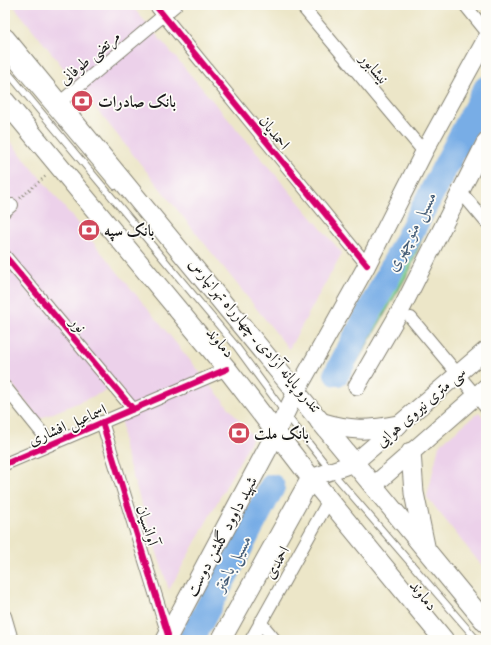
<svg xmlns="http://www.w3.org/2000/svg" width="491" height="645" font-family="'IM FELL Great Primer',Amiri,serif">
	<rect width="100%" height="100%" fill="#fdfcf7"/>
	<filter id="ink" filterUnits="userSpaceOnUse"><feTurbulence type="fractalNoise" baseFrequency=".025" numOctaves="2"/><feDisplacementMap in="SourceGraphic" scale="8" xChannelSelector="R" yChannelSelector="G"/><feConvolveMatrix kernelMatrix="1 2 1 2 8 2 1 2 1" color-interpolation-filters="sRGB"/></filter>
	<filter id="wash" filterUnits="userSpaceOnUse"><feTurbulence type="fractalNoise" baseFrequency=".012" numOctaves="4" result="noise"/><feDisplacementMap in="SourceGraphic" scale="16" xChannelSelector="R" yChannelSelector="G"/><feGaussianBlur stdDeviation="0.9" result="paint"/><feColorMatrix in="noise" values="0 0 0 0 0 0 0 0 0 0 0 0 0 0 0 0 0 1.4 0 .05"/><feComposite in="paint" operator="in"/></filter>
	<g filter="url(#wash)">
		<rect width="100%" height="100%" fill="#ece6c8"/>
		<g fill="#ecd1ea">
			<polygon points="13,5 131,5 342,253 289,349"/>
			<polygon points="5,135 253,437 169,590 123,446 120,385 39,419 5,375"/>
			<polygon points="479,412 486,421 486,571 427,497 439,445"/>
		</g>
		<polygon fill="#82d190" stroke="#4f7656" points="410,210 429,220 410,270 345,383 327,368"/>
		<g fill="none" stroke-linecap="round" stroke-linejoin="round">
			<g stroke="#78ade6" stroke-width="26">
				<polyline points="337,373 486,89"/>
				<polyline points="191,640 272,487"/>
			</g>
		</g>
	</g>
	<g filter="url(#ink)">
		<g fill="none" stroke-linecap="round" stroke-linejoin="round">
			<g stroke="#848172" stroke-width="8">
				<g id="lane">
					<polyline points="5,55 115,186"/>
					<polyline points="5,69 236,346 285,413 331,471 477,640"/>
				</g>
			</g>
			<g stroke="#848172" stroke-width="14">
				<g id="street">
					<polyline points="155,5 367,265"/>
					<polyline points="301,5 424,152"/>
					<polyline points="465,5 486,31"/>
					<polyline points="59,103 176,5"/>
					<polyline points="460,191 486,222"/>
					<polyline points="5,211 12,205"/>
					<polyline points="5,256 133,409"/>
					<polyline points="411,318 486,408"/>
					<polyline points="5,387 51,444"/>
					<polyline points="102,422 168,635"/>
					<polyline points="5,464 227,369"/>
					<polyline points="5,616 12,640"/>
					<polyline points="260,622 275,640"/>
					<polyline points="251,640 329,500"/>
				</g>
			</g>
			<g stroke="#848172" stroke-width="19">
				<g id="secondary">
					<polyline points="357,386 402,308 486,141"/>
					<polyline points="276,433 296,392 367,265 424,152 486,39"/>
					<polyline points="311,478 354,463 486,350"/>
					<polyline points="373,486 486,387"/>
				</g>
			</g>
			<g stroke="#848172" stroke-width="21">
				<g id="primary">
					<polyline points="5,38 486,623"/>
					<polyline points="5,101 227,369 311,478 444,640"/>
					<path d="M320,422C350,431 368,431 398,425"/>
					<polyline points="411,452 414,493 425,546"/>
					<polyline points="166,640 276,433"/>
					<polyline points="221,640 311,478"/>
				</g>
			</g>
			<polyline stroke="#848172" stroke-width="2.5" stroke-dasharray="1 3" stroke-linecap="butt" points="20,198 47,175"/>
			<use href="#lane" stroke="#fff" stroke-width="6"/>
			<use href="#street" stroke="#fff" stroke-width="12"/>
			<use href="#secondary" stroke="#fff" stroke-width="17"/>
			<use href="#primary" stroke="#fff" stroke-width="19"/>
			<g stroke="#fdfcf7" stroke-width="8">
				<g id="cycleway">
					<polyline points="155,5 367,265"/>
					<polyline points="5,256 133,409"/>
					<polyline points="102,422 168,635"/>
					<polyline points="5,464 227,369"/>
				</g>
			</g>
			<use href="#cycleway" stroke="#d6006c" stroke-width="6"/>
		</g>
	</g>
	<defs>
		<g id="bank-disc" transform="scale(1.15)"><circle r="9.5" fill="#d1495b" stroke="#fdfcf7"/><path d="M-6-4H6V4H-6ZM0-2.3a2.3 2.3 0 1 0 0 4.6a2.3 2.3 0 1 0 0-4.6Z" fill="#fff"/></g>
	</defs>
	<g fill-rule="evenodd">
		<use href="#bank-disc" x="82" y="101"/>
		<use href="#bank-disc" x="89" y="230"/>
		<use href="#bank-disc" x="239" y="433"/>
	</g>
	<g text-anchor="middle" stroke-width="3.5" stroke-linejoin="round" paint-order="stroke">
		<g font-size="16" fill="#1c1c1c" stroke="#fdfcf7">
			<text transform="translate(89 57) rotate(-40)" y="6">مرتضی طوفانی</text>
			<text transform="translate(375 68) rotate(50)" y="6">نیشابور</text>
			<text transform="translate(275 132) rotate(51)" y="6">احمدیان</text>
			<text transform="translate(79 324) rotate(50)" y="6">نور</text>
			<text transform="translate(256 335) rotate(50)" y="6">تندرو پایانه آزادی ـ چهارراه تهرانپارس</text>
			<text transform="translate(221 342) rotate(50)" y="6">دماوند</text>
			<text transform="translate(420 406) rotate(-41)" y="6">سی متری نیروی هوایی</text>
			<text transform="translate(67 424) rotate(-23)" y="6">اسماعیل افشاری</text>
			<text transform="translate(148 525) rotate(73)" y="6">آوانسیان</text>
			<text transform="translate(221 536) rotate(-62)" y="6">شهید داوود گلشن دوست</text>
			<text transform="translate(276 562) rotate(-60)" y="6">احمدی</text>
			<text transform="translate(424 595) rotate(51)" y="6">دماوند</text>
		</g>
		<g font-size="16" font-weight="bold" fill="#1c1c1c" stroke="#fdfcf7" text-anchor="start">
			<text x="98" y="107">بانک صادرات</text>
			<text x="104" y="236">بانک سپه</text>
			<text x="254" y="439">بانک ملت</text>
		</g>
		<g font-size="17" font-style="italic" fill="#455d77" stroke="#fdfcf7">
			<text transform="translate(411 231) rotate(-62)" y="6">مسیل منوچهری</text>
			<text transform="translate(232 563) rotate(-62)" y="6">مسیل باختر</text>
		</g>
	</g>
	<rect width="491" height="645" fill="none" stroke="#fdfcf7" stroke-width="20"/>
</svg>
